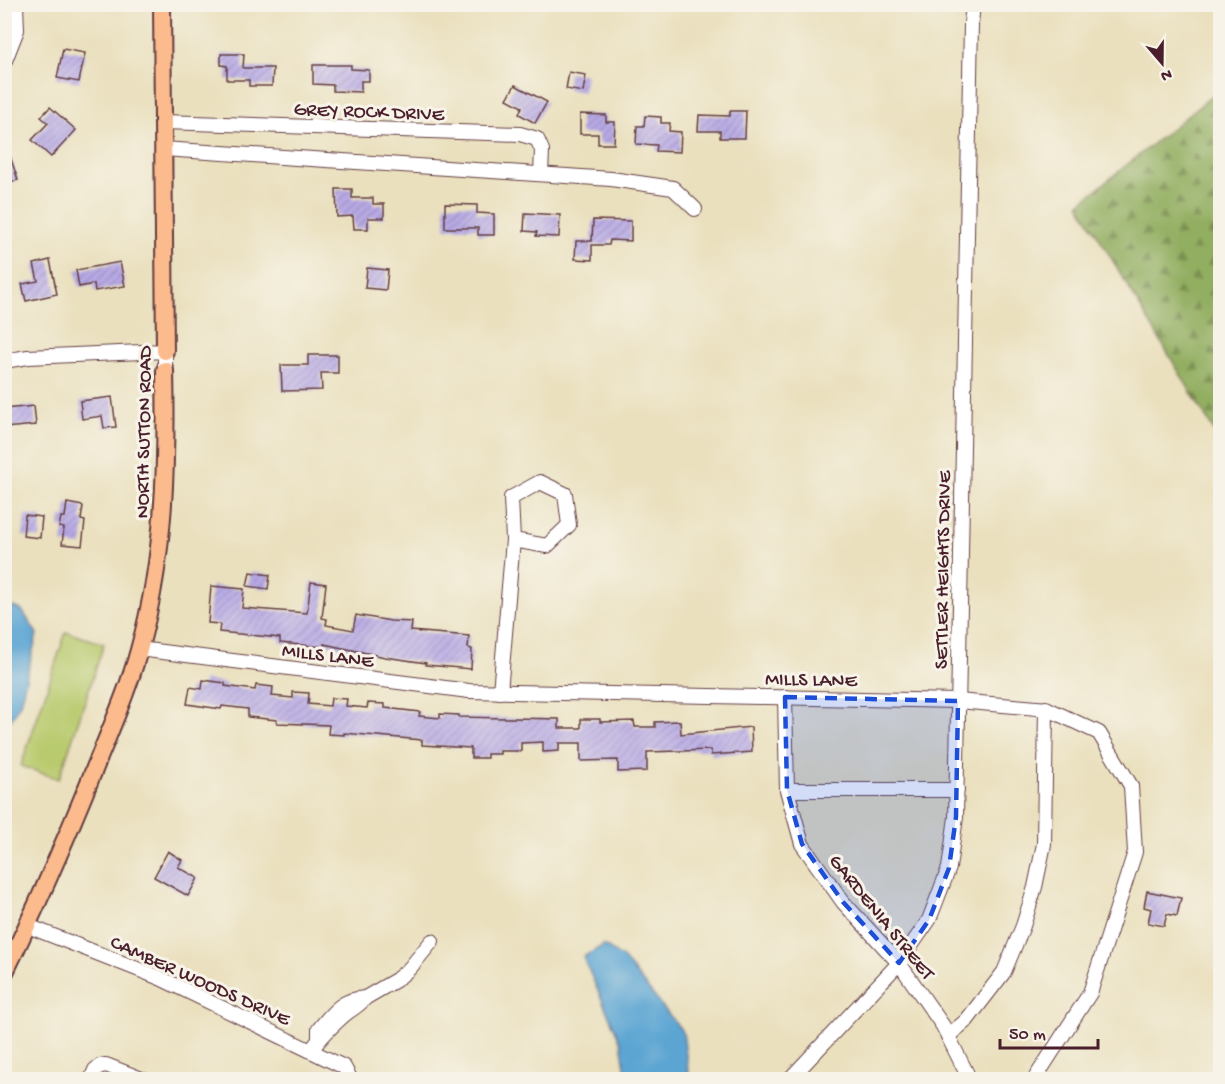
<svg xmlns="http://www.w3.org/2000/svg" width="1225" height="1084" font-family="'Gochi Hand',sans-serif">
	<defs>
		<pattern id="forest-firs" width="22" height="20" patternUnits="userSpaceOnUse" patternTransform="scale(1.5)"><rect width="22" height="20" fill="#92ae60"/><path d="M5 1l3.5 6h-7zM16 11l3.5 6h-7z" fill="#798d4f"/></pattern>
		<pattern id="building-hatch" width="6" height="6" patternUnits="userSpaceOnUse" patternTransform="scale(1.5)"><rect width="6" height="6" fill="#b8aae6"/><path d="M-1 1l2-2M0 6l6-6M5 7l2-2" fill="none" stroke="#988abb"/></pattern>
	</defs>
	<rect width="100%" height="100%" fill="#f7f3e8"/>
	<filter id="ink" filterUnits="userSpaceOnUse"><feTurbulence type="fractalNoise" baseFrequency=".0167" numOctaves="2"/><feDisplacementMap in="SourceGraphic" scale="12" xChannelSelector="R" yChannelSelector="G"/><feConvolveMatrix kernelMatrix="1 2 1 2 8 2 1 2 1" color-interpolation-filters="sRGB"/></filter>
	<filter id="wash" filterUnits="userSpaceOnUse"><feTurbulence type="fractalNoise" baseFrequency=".008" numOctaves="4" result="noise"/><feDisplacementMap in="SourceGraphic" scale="24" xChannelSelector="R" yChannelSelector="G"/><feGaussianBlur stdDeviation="1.35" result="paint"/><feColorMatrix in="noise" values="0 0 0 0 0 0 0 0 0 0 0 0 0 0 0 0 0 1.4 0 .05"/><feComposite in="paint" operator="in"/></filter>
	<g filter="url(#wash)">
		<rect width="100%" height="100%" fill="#eae0be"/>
		<polygon fill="#b8ca6d" stroke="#81744c" stroke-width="1.5" points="66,632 104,644 59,779 21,766"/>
		<polygon fill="url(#forest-firs)" stroke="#6e6646" stroke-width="1.5" points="1220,89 1220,441 1079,204"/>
		<g fill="#5ba5d3" stroke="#52627f" stroke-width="1.5">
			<polygon points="5,604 22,610 37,634 20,704 5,729"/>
			<polygon points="604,945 624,959 683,1032 688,1070 691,1079 627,1079 621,1043 583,957"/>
		</g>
		<g id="blocks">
			<g fill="url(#building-hatch)">
				<polygon points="63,49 85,53 79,82 57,78"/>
				<polygon points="221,54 244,54 243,68 273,68 272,86 249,86 249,80 227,80 227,66 221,65"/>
				<polygon points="313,65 351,65 351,69 369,70 369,81 361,81 361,92 333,91 333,85 313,84"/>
				<polygon points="569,72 586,75 583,92 566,89"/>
				<polygon points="515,85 547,102 535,123 519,114 522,107 507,99"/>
				<polygon points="50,107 76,130 51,157 32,140 48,123 41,117"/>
				<polygon points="730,111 746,111 745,138 720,138 720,131 698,131 699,115 730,116"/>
				<polygon points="580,114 606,115 606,122 615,122 614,144 598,144 598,134 580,134"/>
				<polygon points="645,116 661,117 661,123 670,123 669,131 681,132 680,152 656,151 657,145 636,144 637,126 644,126"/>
				<polygon points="6,144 18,180 4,184 4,145"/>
				<polygon points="336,189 352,189 352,198 373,198 373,204 384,204 384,218 368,218 368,229 354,229 353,216 337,217"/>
				<polygon points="445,204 477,205 477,213 494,214 494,235 478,235 478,228 445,228"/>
				<polygon points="525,213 560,215 559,237 536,236 537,232 524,231"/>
				<polygon points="593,220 631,221 631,241 610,240 609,245 592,245 592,260 575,259 576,241 592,241"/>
				<polygon points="50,260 57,294 26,301 22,284 38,281 34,264"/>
				<polygon points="120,262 125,286 95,291 94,284 79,287 76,270"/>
				<polygon points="367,268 388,270 386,290 365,288"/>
				<polygon points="308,355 338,355 338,373 321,373 322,390 282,391 281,365 308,365"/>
				<polygon points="112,397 116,427 104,428 102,416 82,419 80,401"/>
				<polygon points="34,406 36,425 4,428 4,409"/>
				<polygon points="67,503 83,506 81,520 85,521 82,546 62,544 64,528 59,527 61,517 65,517"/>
				<polygon points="25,515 42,517 40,538 23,536"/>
				<polygon points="250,572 270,575 268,589 247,586"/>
				<polygon points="311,582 326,584 322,618 327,619 326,625 353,630 356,615 391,621 412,622 411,631 469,636 468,648 472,649 471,669 426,665 426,663 385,657 324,644 324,647 280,643 280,638 219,632 220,624 208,623 211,586 244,589 242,608 307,613"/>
				<polygon points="203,680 225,683 225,686 255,690 256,685 273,687 272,696 293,698 293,692 309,693 308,704 330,706 331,698 347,699 346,706 367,708 368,703 385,704 385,708 420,712 419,716 440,718 440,714 459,715 459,717 559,719 559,728 581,728 581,719 600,719 600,722 634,721 635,727 655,727 655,722 680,721 681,734 751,727 752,752 711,755 711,750 647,752 647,771 618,772 618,760 581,761 581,743 559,743 559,751 543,752 543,742 521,743 521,751 500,751 500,754 487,754 487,758 471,758 471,748 422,745 422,740 344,733 344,735 328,734 329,725 277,723 277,720 248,717 248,709 222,706 221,709 187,704 190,687 202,689"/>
				<polygon points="168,851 182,860 178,867 198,878 188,896 154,877"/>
				<polygon points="1147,891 1181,898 1177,916 1167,914 1164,926 1148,923 1151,909 1144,907"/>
			</g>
		</g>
	</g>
	<g filter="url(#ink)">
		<use href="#blocks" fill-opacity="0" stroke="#623c41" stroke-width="1.5"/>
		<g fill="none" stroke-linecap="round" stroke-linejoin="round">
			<g stroke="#623c41" stroke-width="16">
				<g id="minor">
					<polyline points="4,63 17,30 16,4"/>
					<polyline points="163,122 520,134 537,139 542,150 541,174"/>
					<polyline points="163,149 611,179 673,188 695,209"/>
					<polyline points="4,361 28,357 165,351 165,370"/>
					<polyline points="139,649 469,691 958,701 1048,709 1099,733 1131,786 1135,852 1090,993 1034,1080"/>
					<polyline points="500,692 513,540 547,546 569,525 565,494 540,482 511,498 513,540"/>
					<polyline points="785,697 787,790 802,844 843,902 899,963 943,1026 970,1080"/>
					<polyline points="787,790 957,790"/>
					<polyline points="28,926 160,978 344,1067 351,1080"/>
					<polyline points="365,998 396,980 410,968 432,941"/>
					<polyline points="948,1036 967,1020 1004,972 1023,926 1035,887 1044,844 1046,708"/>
					<path d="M311,1051C318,1040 333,1025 343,1016C351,1009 359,1006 365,998C342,999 333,1012 319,1029V1040"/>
					<polyline points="91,1080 95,1070 100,1066 106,1065 144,1080"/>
					<polyline points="789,1080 899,963 929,920 949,868 956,817 971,24 973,4"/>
				</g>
			</g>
			<g stroke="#623c41" stroke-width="20">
				<g id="major">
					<polyline points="162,4 165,351"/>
					<path d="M4,974C37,907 66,839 94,770C110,730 128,691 139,650C165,558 167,465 165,370"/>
				</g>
			</g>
			<use href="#minor" stroke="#fff" stroke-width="14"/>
			<use href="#major" stroke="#fbbb8d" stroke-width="16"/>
		</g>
	</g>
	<path fill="#1d4ed8" fill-opacity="0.2" stroke="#1d4ed8" stroke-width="4.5" stroke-dasharray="12 8" stroke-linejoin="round" d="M785,697L958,701L956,817L949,868L929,920L899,963L843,902L802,844L787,790Z"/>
	<g text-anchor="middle" stroke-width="6" stroke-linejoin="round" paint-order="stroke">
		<g font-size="20" fill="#4a1f2b" stroke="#f7f3e8">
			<text transform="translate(369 110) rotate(2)" y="7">GREY ROCK DRIVE</text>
			<text transform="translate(142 432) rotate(-89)" y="7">NORTH SUTTON ROAD</text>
			<text transform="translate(941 570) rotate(-89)" y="7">SETTLER HEIGHTS DRIVE</text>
			<text transform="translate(328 654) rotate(7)" y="7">MILLS LANE</text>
			<text transform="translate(811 678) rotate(1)" y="7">MILLS LANE</text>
			<text transform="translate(883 916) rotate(51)" y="7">GARDENIA STREET</text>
			<text transform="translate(201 979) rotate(24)" y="7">CAMBER WOODS DRIVE</text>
		</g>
	</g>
	<rect width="1225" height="1084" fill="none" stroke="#f7f3e8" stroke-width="24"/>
	<g transform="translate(1162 63) rotate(160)" stroke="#f7f3e8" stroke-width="4.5" paint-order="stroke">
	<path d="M0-4.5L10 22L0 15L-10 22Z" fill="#4a1f2b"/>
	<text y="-9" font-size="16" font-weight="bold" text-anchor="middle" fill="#4a1f2b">N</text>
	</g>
	<path d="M1000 1039v9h98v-9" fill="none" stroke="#4a1f2b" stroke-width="3"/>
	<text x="1009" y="1039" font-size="18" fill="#4a1f2b" stroke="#f7f3e8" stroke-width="4.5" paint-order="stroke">50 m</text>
</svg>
